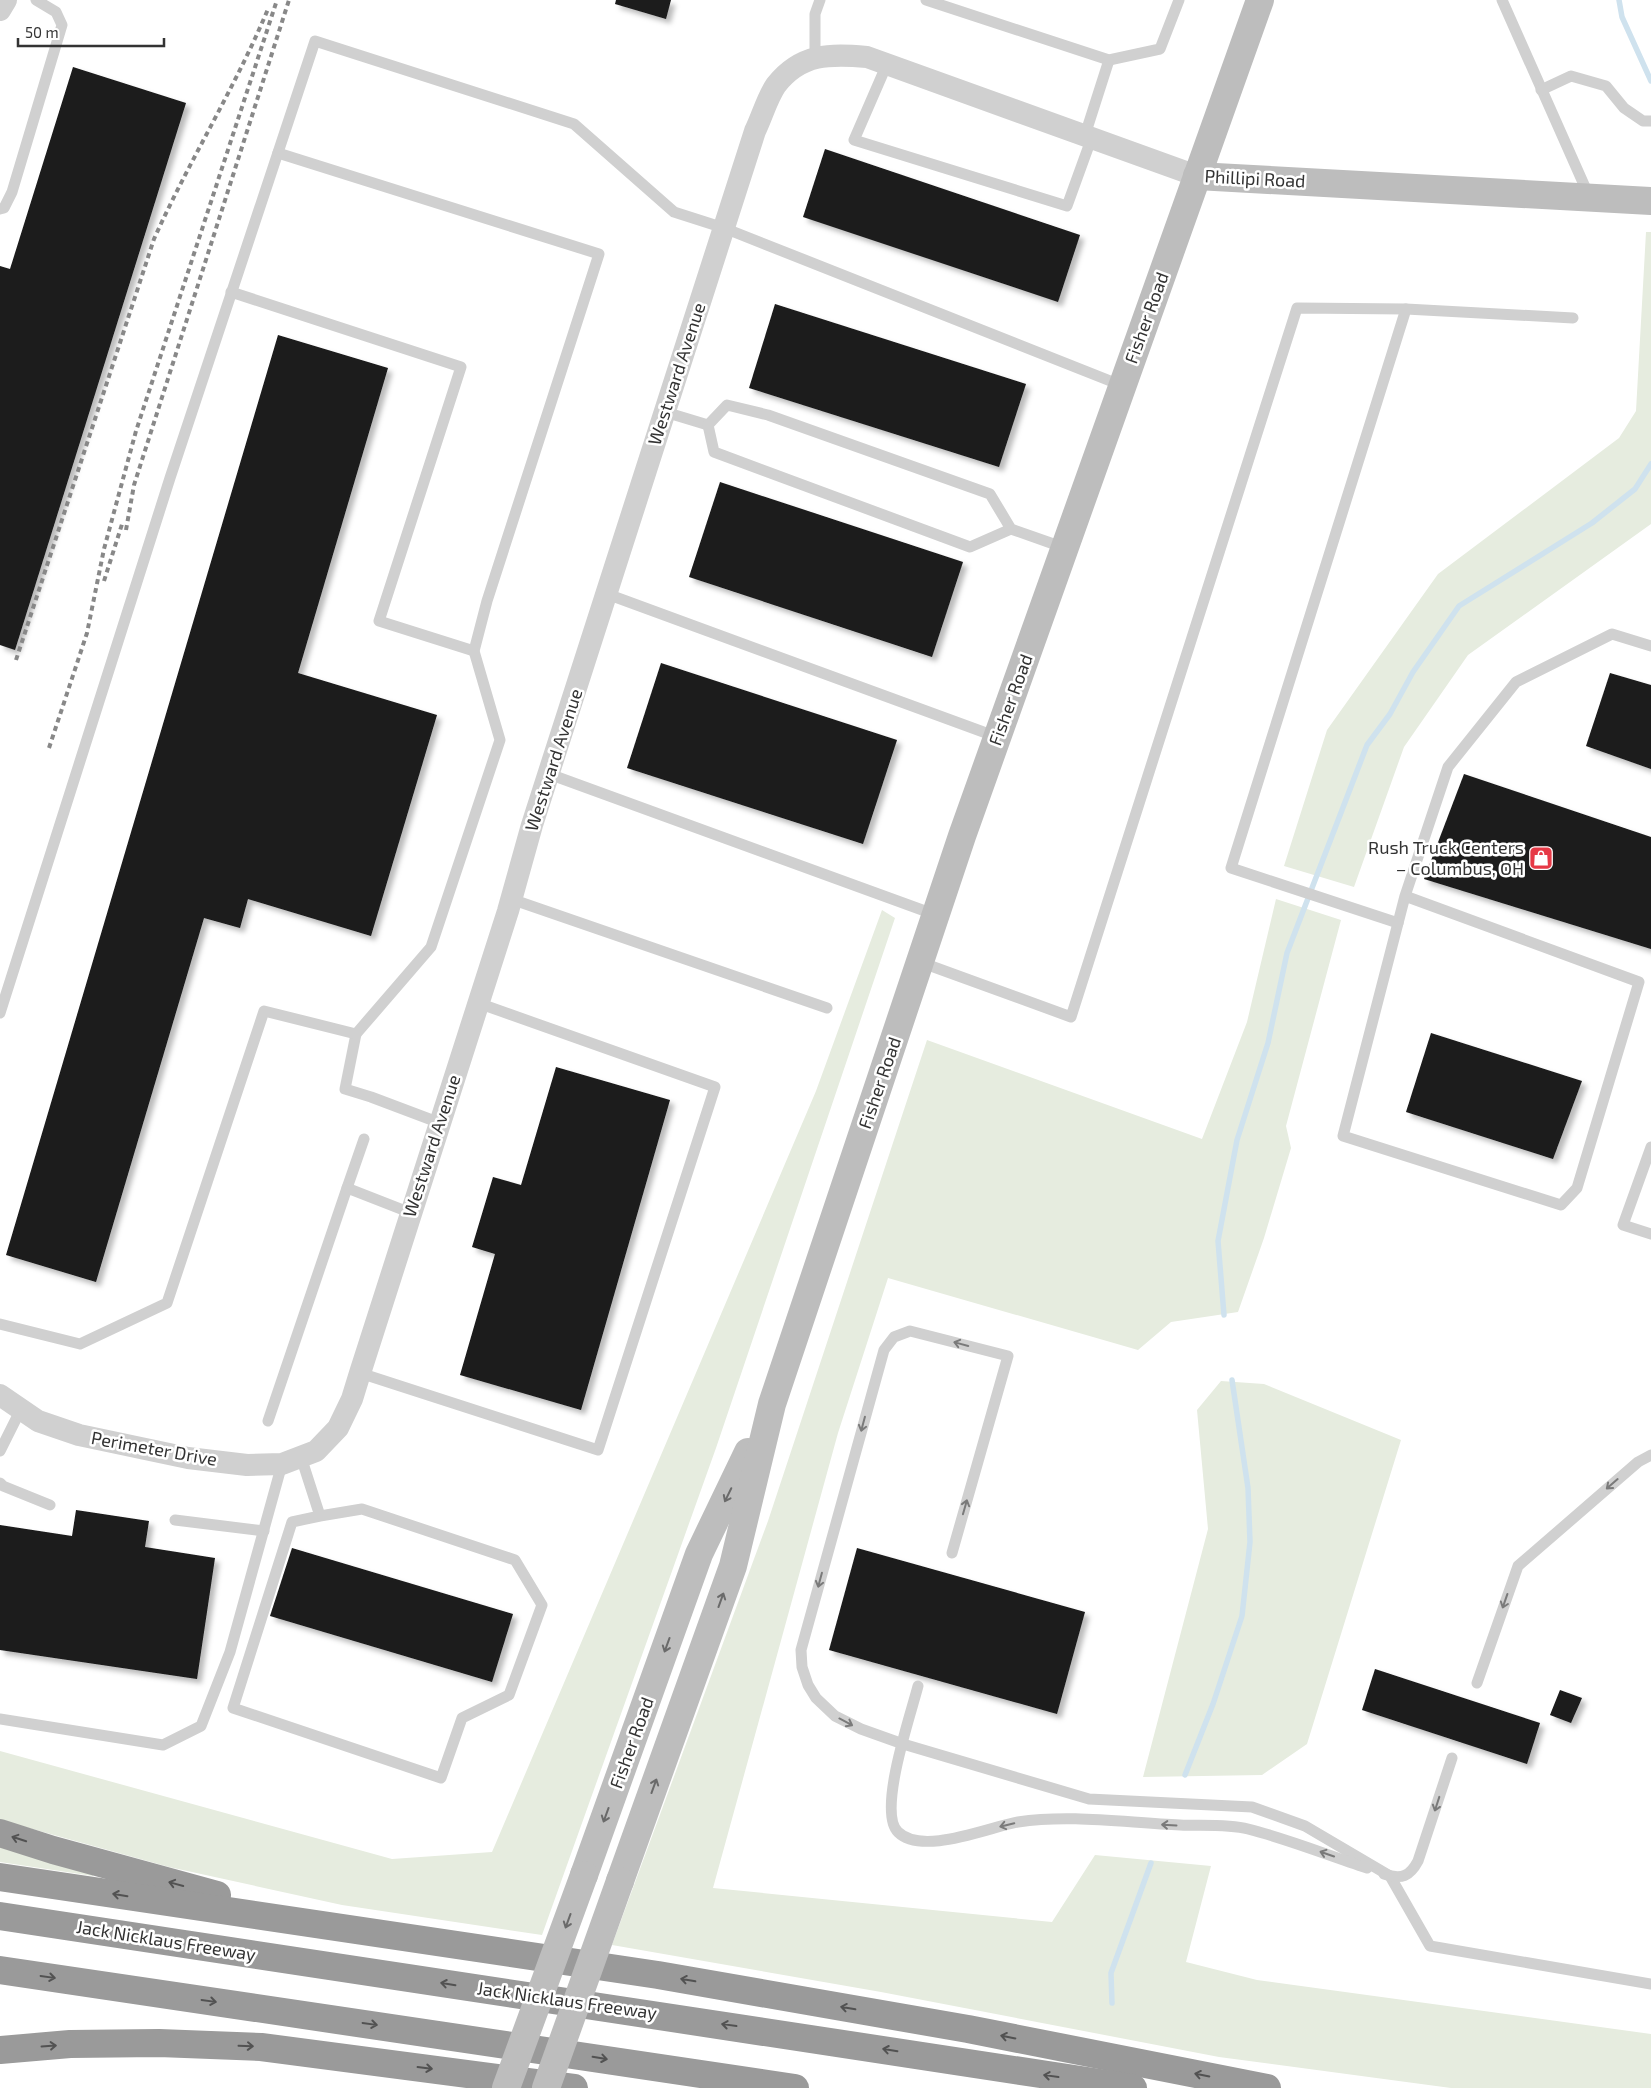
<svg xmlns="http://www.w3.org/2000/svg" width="1651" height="2088" font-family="'Exo 2',sans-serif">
	<defs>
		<filter id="shadow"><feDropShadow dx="4.5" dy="4.5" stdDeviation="2.5" flood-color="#0004"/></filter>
	</defs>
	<rect width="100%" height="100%" fill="#fff"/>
	<g fill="#e6ecdf">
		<polygon points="1646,232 1651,232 1651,524 1468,655 1404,747 1354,887 1284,866 1327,730 1438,574 1619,438 1636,411"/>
		<polygon points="1276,899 1341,920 1286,1126 1291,1148 1264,1238 1238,1312 1171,1322 1138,1350 888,1278 838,1433 713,1888 1052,1922 1095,1855 1211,1866 1186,1962 1257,1980 1651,2034 1651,2088 1451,2088 1219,2057 881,1992 612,1945 768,1521 927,1040 1202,1139 1247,1022"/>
		<polygon points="882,910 895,918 716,1448 542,1935 342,1905 169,1867 0,1820 0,1751 392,1859 492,1852 816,1091"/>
		<polygon points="1221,1381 1264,1384 1401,1440 1307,1744 1262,1775 1143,1777 1208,1529 1197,1410"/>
		<polygon points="0,1843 95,1870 93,1876 0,1862"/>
	</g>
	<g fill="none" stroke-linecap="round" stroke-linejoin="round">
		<g stroke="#cfe2ee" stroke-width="5.5">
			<polyline points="1619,0 1622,17 1651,81"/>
			<polyline points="1224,1315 1218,1241 1237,1140 1268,1043 1287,953 1367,745 1390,714 1413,672 1459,606 1592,523 1635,489 1651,464"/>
			<polyline points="1185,1775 1213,1704 1242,1616 1250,1542 1248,1488 1232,1380"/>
			<polyline points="1112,2003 1111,1973 1151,1863"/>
		</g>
	</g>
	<g fill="#1a1a1a" filter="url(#shadow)">
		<polygon points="616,0 671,0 666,19 615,4"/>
		<polygon points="73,67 186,103 15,650 0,645 0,266 10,269"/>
		<polygon points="825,149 1080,235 1058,302 803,217"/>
		<polygon points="775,304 1026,384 999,467 749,388"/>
		<polygon points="278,335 388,368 298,673 437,715 371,936 248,899 240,928 204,918 96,1282 6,1255"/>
		<polygon points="720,482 963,562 932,657 689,577"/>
		<polygon points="661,663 897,740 863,844 627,768"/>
		<polygon points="1610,673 1651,685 1651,769 1586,746"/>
		<polygon points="1464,774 1651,837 1651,949 1424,879"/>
		<polygon points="1431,1033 1582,1081 1553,1159 1406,1112"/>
		<polygon points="556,1067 670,1100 581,1410 460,1375 495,1254 472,1247 493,1177 521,1185"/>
		<polygon points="76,1510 149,1521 145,1547 215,1558 197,1679 0,1650 0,1525 72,1536"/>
		<polygon points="292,1548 513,1614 492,1682 270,1616"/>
		<polygon points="857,1548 1085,1612 1057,1714 829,1650"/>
		<polygon points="1375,1669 1540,1723 1527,1764 1362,1710"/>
		<polygon points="1560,1690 1582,1698 1571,1723 1550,1715"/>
	</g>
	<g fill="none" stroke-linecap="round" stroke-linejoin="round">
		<g stroke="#d0d0d0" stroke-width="11">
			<polyline points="926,0 1109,60 1160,49 1179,0"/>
			<polyline points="1502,0 1589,196"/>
			<polyline points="815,57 815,14 820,0"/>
			<polyline points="887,64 854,140 1067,206 1092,137"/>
			<polyline points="1541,90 1571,76 1606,86 1624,108 1643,121 1651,121"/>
			<polyline points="1085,135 1109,60"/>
			<polyline points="0,209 4,208 12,192 62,25 56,12 36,0"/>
			<polyline points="231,292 461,367 379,621 474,651"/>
			<polyline points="665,412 708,425"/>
			<polyline points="1011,529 990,494 768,415 727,405 708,425 714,452 970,547 1011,529 1065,548"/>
			<polyline points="607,594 997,737"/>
			<polyline points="549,774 936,915"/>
			<polyline points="1405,896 1639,982 1577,1188 1561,1205 1343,1136 1405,896 1448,767 1516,682 1612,634 1651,646"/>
			<polyline points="511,899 827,1008"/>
			<polyline points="1398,923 1231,868 1406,309 1573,318"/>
			<polyline points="920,962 1071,1017 1297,308 1406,309"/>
			<polyline points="0,1013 170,478 315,41 574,124 674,212 724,228 1123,386"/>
			<polyline points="356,1034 345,1089 371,1097 440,1123"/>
			<polyline points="1651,1147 1623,1225 1651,1234"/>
			<polyline points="347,1188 364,1139"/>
			<polyline points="0,1324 80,1344 167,1303 264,1011 356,1034 431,947 500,740 474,651 487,601 599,254 278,153"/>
			<polyline points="360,1373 598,1450 715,1087 478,1003"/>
			<polyline points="268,1421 347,1188 411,1213"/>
			<polyline points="0,1451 21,1409"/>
			<polyline points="301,1457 320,1516 292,1522 233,1708 441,1778 462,1718 509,1695 542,1605 515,1560 362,1509 320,1516"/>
			<polyline points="0,1483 3,1486 50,1505"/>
			<polyline points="175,1520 264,1531"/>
			<polyline points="952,1553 1008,1356 910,1331 894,1337 884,1350 801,1650 802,1667 808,1685 816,1698 835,1716 861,1729 903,1744 1089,1799 1252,1807 1305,1826 1390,1876 1430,1946 1651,1984"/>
			<polyline points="1477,1683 1518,1566 1638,1462 1651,1455"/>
			<path d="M918,1686C911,1714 877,1812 898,1832C922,1856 989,1827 1018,1822C1071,1814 1127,1823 1180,1825C1201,1826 1228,1824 1248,1829C1288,1839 1327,1855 1367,1868"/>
			<polyline points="0,1719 163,1745 201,1726 230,1652 282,1464"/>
			<path d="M1384,1874C1402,1880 1410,1876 1418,1861L1452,1758"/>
		</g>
		<g stroke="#d0d0d0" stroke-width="22">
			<polyline points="0,10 6,0"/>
			<path d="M0,1395L38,1421L79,1435L188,1458L247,1465L282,1464L316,1451L338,1428L352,1399L360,1373L508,911L532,825L755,131C762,117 767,98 776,85C801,53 830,54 867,57L1197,176"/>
		</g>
		<g stroke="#bdbdbd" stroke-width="28">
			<polyline points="1197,176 1651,201"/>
			<polyline points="584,1875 699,1554 748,1452"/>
			<polyline points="620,1881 733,1566 772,1404 962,836 1260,0"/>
		</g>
		<g stroke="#9a9a9a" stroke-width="28">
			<polyline points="0,1833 53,1850 217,1895"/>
			<polyline points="0,1877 658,1975 968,2029 1267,2088"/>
			<polyline points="0,1916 1133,2088"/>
			<polyline points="0,1970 795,2088"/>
			<polyline points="0,2050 70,2044 159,2043 261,2047 574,2088"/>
		</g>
		<g stroke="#888" stroke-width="4" stroke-dasharray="5 4" stroke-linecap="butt">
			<polyline points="126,530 134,485 289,0"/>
			<polyline points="104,581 123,521"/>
			<path d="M16,660L154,239C189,161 235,88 268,9"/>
			<polyline points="49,748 87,633 104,549 136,431 277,0"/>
		</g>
		<g stroke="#bdbdbd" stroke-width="28">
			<polyline points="506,2088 584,1875"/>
			<polyline points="546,2088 620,1881"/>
		</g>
	</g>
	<defs><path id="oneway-shaft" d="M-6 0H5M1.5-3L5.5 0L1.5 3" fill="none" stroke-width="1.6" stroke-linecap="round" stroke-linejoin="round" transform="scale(1.25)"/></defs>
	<g stroke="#7a7a7a">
		<use href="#oneway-shaft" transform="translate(961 1344) rotate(-165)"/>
		<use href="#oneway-shaft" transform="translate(863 1424) rotate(105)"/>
		<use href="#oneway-shaft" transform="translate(1612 1484) rotate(139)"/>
		<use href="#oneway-shaft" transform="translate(965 1507) rotate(-74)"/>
		<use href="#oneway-shaft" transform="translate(820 1580) rotate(105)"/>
		<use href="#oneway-shaft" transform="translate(1505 1601) rotate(109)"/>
		<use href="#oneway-shaft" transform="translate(846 1722) rotate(28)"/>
		<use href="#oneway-shaft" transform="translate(1437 1804) rotate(108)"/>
		<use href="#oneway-shaft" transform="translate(1007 1825) rotate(166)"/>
		<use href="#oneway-shaft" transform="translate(1169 1825) rotate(-177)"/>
		<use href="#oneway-shaft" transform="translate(1327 1854) rotate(-161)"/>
	</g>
	<g stroke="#6a6a6a">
		<use href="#oneway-shaft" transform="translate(728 1495) rotate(116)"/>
		<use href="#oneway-shaft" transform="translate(721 1600) rotate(-70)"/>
		<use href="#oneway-shaft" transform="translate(667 1645) rotate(110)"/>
		<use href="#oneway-shaft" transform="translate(654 1786) rotate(-70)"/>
		<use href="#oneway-shaft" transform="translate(606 1815) rotate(110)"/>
		<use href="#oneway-shaft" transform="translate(568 1921) rotate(110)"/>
	</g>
	<g stroke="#525252">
		<use href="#oneway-shaft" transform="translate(19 1839) rotate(-162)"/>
		<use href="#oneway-shaft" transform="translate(176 1884) rotate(-165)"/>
		<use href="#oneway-shaft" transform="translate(120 1895) rotate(-171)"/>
		<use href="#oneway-shaft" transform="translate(48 1977) rotate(8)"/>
		<use href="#oneway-shaft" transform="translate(688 1980) rotate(-170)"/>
		<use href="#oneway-shaft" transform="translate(448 1984) rotate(-171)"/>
		<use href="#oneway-shaft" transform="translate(209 2001) rotate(8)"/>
		<use href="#oneway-shaft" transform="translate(848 2008) rotate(-170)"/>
		<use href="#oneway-shaft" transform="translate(370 2024) rotate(8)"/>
		<use href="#oneway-shaft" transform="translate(729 2025) rotate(-172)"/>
		<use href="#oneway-shaft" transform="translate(1008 2037) rotate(-169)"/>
		<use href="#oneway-shaft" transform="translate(49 2046) rotate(-4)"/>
		<use href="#oneway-shaft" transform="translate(246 2046) rotate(2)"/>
		<use href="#oneway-shaft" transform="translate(890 2050) rotate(-171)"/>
		<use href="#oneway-shaft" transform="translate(600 2058) rotate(9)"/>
		<use href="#oneway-shaft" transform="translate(425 2068) rotate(7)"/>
		<use href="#oneway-shaft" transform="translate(1202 2075) rotate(-169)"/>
		<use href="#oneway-shaft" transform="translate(1051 2076) rotate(-172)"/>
	</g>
	<defs>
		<g id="shop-square" transform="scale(1.25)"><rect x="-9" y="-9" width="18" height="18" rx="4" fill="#e63946" stroke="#fff"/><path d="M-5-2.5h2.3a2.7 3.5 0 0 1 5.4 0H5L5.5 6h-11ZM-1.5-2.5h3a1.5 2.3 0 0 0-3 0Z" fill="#fff"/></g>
	</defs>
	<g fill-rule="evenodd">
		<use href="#shop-square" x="1541" y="858"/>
	</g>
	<g text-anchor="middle" stroke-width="5" stroke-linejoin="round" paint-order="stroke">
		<g font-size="18" fill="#333" stroke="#fff">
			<text transform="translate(1255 179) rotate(3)" y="6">Phillipi Road</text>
			<text transform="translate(1147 318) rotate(-70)" y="6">Fisher Road</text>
			<text transform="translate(677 374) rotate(-72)" y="6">Westward Avenue</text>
			<text transform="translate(1011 700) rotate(-70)" y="6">Fisher Road</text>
			<text transform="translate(554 760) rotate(-72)" y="6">Westward Avenue</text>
			<text transform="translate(880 1083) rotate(-71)" y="6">Fisher Road</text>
			<text transform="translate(432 1146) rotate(-72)" y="6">Westward Avenue</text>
			<text transform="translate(154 1449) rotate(10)" y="6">Perimeter Drive</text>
			<text transform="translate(632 1743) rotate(-70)" y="6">Fisher Road</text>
			<text transform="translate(166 1941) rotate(9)" y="6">Jack Nicklaus Freeway</text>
			<text transform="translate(567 2001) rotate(8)" y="6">Jack Nicklaus Freeway</text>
		</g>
		<g font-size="18" fill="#333" stroke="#fff" text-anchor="end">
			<text x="1524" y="854">Rush Truck Centers<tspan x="1524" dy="21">– Columbus, OH</tspan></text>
		</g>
	</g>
	<path d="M18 38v8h146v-8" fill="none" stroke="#333333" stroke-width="2.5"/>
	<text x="25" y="38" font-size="15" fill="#333333" stroke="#ffffff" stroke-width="4" paint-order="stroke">50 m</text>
</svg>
